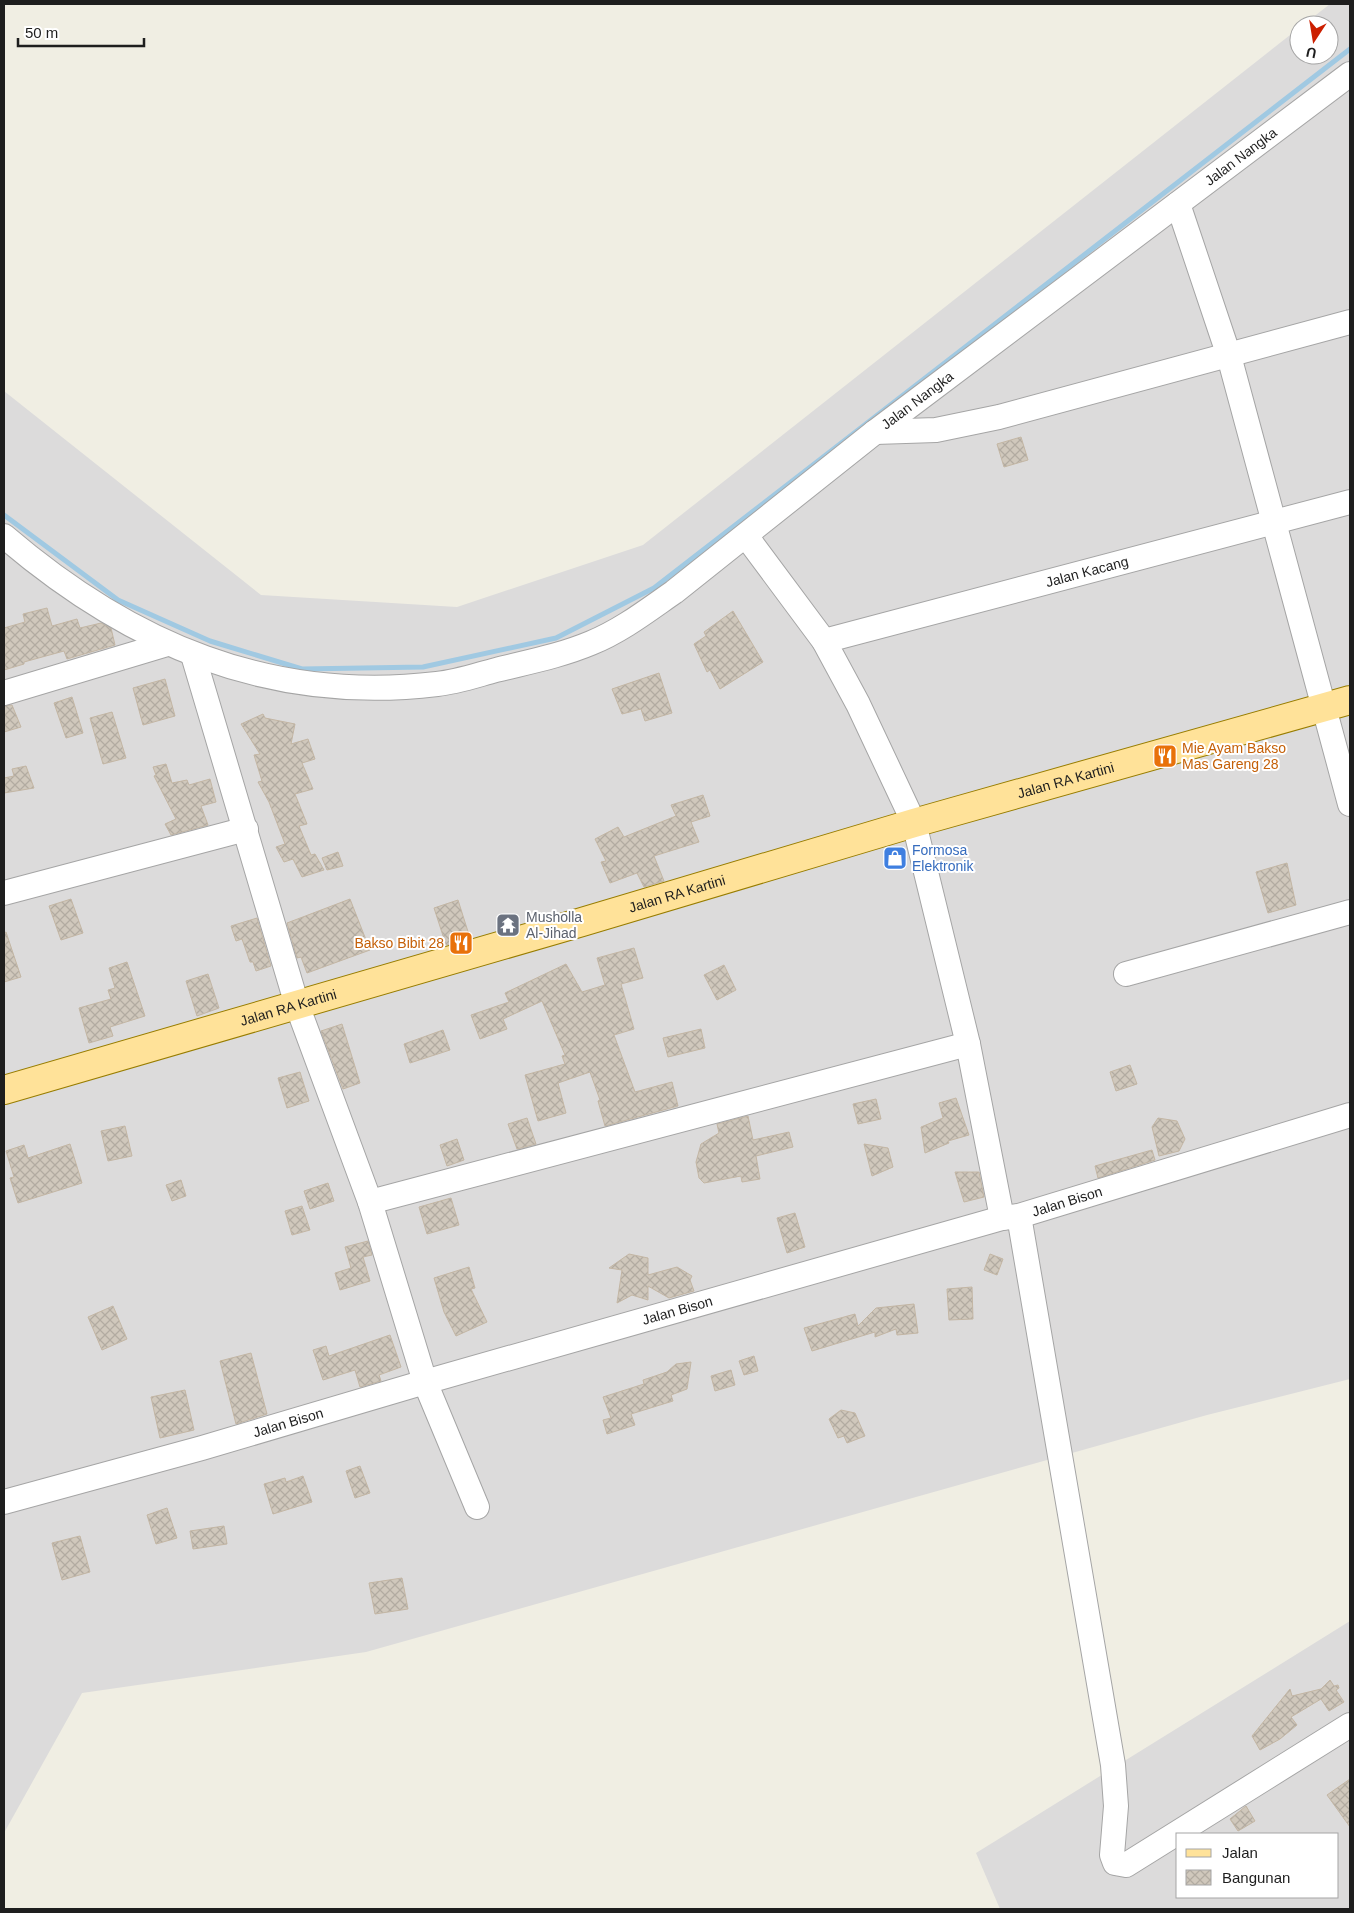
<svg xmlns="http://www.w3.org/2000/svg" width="1354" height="1913" font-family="Arial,sans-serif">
	<defs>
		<pattern id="building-cross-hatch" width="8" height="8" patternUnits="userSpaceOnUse" patternTransform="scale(1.25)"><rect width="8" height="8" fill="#d0c8bc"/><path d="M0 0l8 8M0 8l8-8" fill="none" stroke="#b2aba1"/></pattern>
	</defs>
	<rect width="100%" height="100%" fill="#f0eee3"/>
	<g fill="#dcdbdb" fill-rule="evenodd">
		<polygon points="1330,4 1350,4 1350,1379 1207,1415 366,1652 82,1693 4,1833 4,391 261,595 457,607 643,545 1299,28 1299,55 1329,55 1329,25 1303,25"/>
		<path d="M1350,1621V1909H1000L976,1853ZM1178,1834H1338V1897H1178Z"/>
	</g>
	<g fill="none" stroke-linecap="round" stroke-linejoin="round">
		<polyline stroke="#a0c9e2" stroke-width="5" points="4,515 118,600 210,641 302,669 423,667 556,638 654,588 1350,49"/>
	</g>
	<g fill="url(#building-cross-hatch)" stroke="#c3b6a4">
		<polygon points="1021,437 1028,460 1004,467 997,444"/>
		<polygon points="47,608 52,626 77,619 80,628 101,623 111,628 115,645 67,659 64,651 24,662 24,664 4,670 4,628 25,622 23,614"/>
		<polygon points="733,611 763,662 720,689 710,670 707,672 694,644 706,636 704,632"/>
		<polygon points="659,673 672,713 645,721 641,709 622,714 612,689"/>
		<polygon points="165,679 175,716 143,725 133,688"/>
		<polygon points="72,697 83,733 66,738 54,703"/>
		<polygon points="12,705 21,727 4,732 4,706"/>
		<polygon points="112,712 126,758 103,764 90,718"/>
		<polygon points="263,714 265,718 295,724 291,744 308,739 315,759 302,763 313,789 295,794 307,824 299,826 311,855 315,854 324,870 302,877 293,859 284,862 276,847 285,844 269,802 258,782 262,781 254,755 260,754 241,724"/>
		<polygon points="166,764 172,783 187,780 189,785 210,779 216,802 201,806 208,825 171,835 165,824 176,819 154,776 156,775 153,767"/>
		<polygon points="26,766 34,788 4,793 4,778 14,776 12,769"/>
		<polygon points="703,795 710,816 691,822 699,842 654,856 664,881 644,887 637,873 610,883 601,862 606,861 595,839 618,827 624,837 676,816 671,805"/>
		<polygon points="338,852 343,866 327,870 322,858"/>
		<polygon points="1287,863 1296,905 1268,913 1256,872"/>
		<polygon points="71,899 83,933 61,940 49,906"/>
		<polygon points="350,899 370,950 307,973 301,957 297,958 287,923"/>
		<polygon points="458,900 470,938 446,945 434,908"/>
		<polygon points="257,918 271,966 256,971 253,962 250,962 242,939 236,941 231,926"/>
		<polygon points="6,932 21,977 4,982 4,933"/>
		<polygon points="634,948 643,978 621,984 634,1029 614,1035 635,1092 672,1082 678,1106 605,1126 598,1101 600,1100 590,1072 558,1083 566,1113 538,1121 525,1075 565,1064 562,1056 565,1055 542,1001 503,1019 507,1029 480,1039 471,1015 509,1002 505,993 566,964 582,992 605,985 597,958"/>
		<polygon points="127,962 145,1016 110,1027 113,1036 89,1043 79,1008 111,999 108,990 115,988 109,968"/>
		<polygon points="724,965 736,990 717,1000 704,975"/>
		<polygon points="208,974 219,1008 197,1016 186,981"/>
		<polygon points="342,1024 360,1083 343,1089 321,1031"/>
		<polygon points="701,1029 705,1048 668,1057 663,1038"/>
		<polygon points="443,1030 450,1050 410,1063 404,1044"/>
		<polygon points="1130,1065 1137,1084 1116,1091 1110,1072"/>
		<polygon points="300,1072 309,1101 287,1108 278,1078"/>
		<polygon points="956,1098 969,1135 948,1141 949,1143 925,1153 921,1127 943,1118 939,1103"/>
		<polygon points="876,1099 881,1119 858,1124 853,1104"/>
		<polygon points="748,1116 753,1140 789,1132 793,1147 756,1156 760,1179 742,1182 741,1176 704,1183 699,1178 696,1162 701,1144 719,1133 717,1124"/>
		<polygon points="527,1118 536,1144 517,1149 508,1124"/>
		<polygon points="1158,1118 1177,1121 1185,1139 1179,1151 1159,1156 1152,1127"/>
		<polygon points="125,1126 132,1156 108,1161 101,1131"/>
		<polygon points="457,1139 464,1160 447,1166 440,1145"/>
		<polygon points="70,1144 82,1183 18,1203 10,1178 14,1177 6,1151 24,1145 28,1158"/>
		<polygon points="864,1144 888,1148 893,1167 872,1176"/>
		<polygon points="1152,1150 1155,1160 1098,1178 1095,1166"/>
		<polygon points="955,1172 979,1172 984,1197 964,1202"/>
		<polygon points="181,1180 186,1196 172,1201 166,1185"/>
		<polygon points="328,1183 334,1201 310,1209 304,1191"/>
		<polygon points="451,1198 459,1225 427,1234 419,1207"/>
		<polygon points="302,1206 310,1230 292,1235 285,1211"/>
		<polygon points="795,1213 805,1247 787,1253 777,1218"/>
		<polygon points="368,1241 372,1255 363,1257 370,1281 340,1290 335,1273 351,1268 345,1247"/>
		<polygon points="629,1254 648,1258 648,1275 677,1267 692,1276 690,1280 694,1291 669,1298 648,1286 648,1300 632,1295 617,1303 622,1270 609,1268"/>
		<polygon points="990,1254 1003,1259 997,1275 984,1270"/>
		<polygon points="469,1267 475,1288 471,1289 487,1322 456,1336 444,1312 434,1278"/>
		<polygon points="972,1287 973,1319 949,1320 947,1289"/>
		<polygon points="914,1304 918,1333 897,1335 896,1329 875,1337 875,1332 812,1351 804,1328 855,1314 858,1326 876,1308"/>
		<polygon points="113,1306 127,1339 102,1350 88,1317"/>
		<polygon points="390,1335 401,1367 379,1375 381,1381 360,1387 355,1370 323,1380 313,1350 326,1346 329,1356"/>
		<polygon points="251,1353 267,1414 236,1424 220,1361"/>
		<polygon points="754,1356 758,1371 744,1375 739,1361"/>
		<polygon points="691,1362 687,1389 671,1395 673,1401 631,1414 635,1425 607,1434 603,1420 611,1418 603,1397 644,1384 643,1380 667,1372 676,1364"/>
		<polygon points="731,1370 735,1385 715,1391 711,1376"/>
		<polygon points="185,1390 194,1430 160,1438 151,1397"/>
		<polygon points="841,1410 855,1413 865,1436 847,1443 844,1436 838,1438 829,1419"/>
		<polygon points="360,1466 370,1493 355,1498 346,1471"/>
		<polygon points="303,1476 312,1502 273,1514 264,1484 285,1478 286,1482"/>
		<polygon points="167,1508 177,1538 156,1544 147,1515"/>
		<polygon points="224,1526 227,1544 193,1549 190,1531"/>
		<polygon points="80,1536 90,1572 62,1580 52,1543"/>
		<polygon points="402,1578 408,1609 375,1614 369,1583"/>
		<polygon points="1330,1680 1334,1686 1338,1685 1339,1688 1336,1690 1344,1702 1329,1711 1321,1699 1291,1717 1297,1725 1280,1739 1260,1750 1252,1736 1290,1689 1292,1696 1321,1689"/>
		<polygon points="1350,1779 1350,1827 1327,1795"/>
		<polygon points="1246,1806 1255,1821 1238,1831 1230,1819"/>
	</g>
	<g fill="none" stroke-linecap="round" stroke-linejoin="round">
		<g stroke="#a5a5a5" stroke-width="26">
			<g id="minor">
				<polyline points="1178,204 1229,356 1350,804"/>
				<polyline points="875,432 936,430 999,417 1350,322"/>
				<path id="s1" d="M4,536C130,644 270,704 437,684C457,682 477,675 496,670C528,662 560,656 591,643C621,631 648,610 674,592L875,432L1350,74"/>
				<polyline points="746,536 824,641 858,704 914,823 968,1044 1002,1218"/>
				<path id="s2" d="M824,641L1350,502"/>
				<polyline points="193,655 297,1005 370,1202 425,1382 477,1507"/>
				<polyline points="4,693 167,644"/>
				<polyline points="4,893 246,829"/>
				<polyline points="1126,974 1350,912"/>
				<polyline points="370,1202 968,1044"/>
				<polyline points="1019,1216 1113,1765 1116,1806 1112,1855 1115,1863 1126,1865 1350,1725"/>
				<path id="s3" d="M4,1502L202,1448L425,1382L1002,1218L1019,1216L1350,1115"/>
			</g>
		</g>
		<g stroke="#987d00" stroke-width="30">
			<g id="major">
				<path id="s4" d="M4,1090L582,922L914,823L1350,700"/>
			</g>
		</g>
		<use href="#minor" stroke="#fff" stroke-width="24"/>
		<use href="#major" stroke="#ffe299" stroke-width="28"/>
	</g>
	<defs>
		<g id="restaurant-square" transform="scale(1.25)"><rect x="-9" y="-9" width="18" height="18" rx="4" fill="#e8710a" stroke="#fff"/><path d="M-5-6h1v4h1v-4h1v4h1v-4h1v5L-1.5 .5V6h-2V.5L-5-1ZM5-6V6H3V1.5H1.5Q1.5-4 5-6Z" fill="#fff"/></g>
		<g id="shop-square" transform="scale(1.25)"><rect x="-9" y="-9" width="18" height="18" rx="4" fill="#3f7fe0" stroke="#fff"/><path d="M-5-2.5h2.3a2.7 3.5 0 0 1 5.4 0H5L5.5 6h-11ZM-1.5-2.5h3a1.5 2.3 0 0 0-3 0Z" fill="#fff"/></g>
		<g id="temple-square" transform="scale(1.25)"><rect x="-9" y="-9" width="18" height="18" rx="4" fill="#6b7280" stroke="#fff"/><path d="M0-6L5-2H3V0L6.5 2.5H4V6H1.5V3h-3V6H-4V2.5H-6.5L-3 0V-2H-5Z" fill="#fff"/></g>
	</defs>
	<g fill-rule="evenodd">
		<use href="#restaurant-square" x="1165" y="756"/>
		<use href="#shop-square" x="895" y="858"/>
		<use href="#temple-square" x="508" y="925"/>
		<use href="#restaurant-square" x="461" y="943"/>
	</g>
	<g text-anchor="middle" stroke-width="4" stroke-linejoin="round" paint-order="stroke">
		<g font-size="14" fill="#1e1e1e" stroke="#fff">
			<text dy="5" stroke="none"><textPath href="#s1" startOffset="1444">Jalan Nangka</textPath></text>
			<text dy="5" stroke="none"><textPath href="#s1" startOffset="1039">Jalan Nangka</textPath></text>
			<text dy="5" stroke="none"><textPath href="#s2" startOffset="272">Jalan Kacang</textPath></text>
			<text dy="5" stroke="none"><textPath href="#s4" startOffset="1106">Jalan RA Kartini</textPath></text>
			<text dy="5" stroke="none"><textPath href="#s4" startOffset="701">Jalan RA Kartini</textPath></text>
			<text dy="5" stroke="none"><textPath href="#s4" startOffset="296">Jalan RA Kartini</textPath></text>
			<text dy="5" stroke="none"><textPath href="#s3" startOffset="1105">Jalan Bison</textPath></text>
			<text dy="5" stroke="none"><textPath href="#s3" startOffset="700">Jalan Bison</textPath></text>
			<text dy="5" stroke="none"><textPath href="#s3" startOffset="295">Jalan Bison</textPath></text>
		</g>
		<g font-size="14" fill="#c56008" stroke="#fff" text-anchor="start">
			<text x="1182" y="753">Mie Ayam Bakso<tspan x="1182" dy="16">Mas Gareng 28</tspan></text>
			<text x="444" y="948" text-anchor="end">Bakso Bibit 28</text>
		</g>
		<g font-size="14" fill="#366cbe" stroke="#fff" text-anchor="start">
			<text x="912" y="855">Formosa<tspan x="912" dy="16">Elektronik</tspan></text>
		</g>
		<g font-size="14" fill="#5b616d" stroke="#fff" text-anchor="start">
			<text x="526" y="922">Musholla<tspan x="526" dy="16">Al-Jihad</tspan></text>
		</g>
	</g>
	<rect width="1354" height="1913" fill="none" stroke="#1e1e1e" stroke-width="10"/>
	<rect x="1176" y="1833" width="162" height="65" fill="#ffffff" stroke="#a5a5a5"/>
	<rect x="1186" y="1849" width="25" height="8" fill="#ffe299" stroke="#a5a5a5"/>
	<text x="1222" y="1858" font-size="15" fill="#1e1e1e">Jalan</text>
	<rect x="1186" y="1870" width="25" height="15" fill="url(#building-cross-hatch)" stroke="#a5a5a5"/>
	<text x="1222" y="1883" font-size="15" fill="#1e1e1e">Bangunan</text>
	<g transform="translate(1314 40) rotate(192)"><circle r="24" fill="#ffffff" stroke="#a5a5a5"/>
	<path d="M0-4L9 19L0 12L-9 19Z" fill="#cc1f00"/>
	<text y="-8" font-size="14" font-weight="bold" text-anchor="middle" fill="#1e1e1e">U</text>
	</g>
	<path d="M18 38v8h126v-8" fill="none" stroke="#1e1e1e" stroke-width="2.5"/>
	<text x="25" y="38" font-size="15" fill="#1e1e1e" stroke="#ffffff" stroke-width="4" paint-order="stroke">50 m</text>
</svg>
